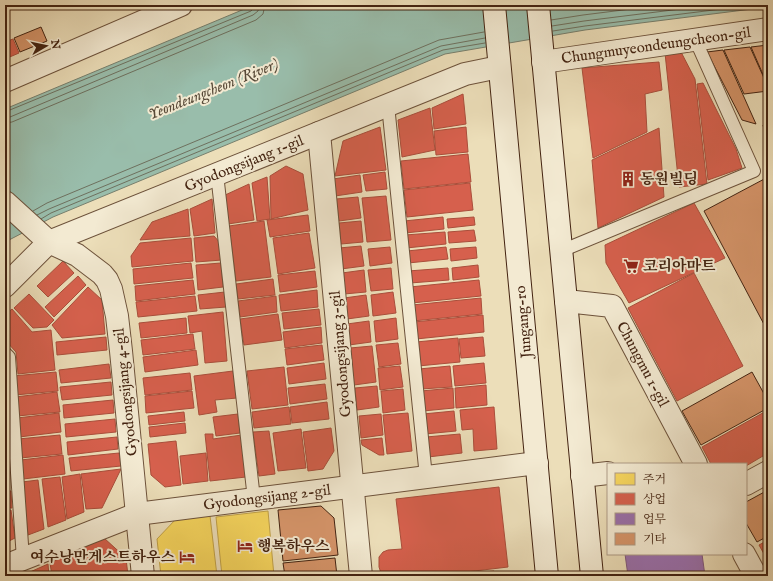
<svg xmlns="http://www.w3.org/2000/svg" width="773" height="581" font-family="'IM FELL English','Noto Serif KR',serif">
	<rect width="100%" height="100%" fill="#ecdeb9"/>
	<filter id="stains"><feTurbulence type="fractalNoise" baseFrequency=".005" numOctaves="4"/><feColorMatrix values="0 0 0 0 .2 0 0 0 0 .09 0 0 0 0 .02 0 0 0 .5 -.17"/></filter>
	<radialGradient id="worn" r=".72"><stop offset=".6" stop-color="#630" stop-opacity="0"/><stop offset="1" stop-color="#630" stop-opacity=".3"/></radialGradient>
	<polygon fill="#99bdab" stroke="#777f6d" points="254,5 768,5 768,7 585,30 445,54 53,217 9,240 5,244 5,109"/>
	<g fill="#f6d55c" stroke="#c0a046">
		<polygon points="268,511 274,576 222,576 216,517"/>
		<polygon points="210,516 217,576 161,576 157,539 176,519"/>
	</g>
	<g fill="#d6604d" stroke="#aa4e3b">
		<polygon points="13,39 19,53 5,59 5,42"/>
		<polygon points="681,52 695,79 707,184 679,187 665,53"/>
		<polygon points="659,62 662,90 645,94 647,132 593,158 582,68"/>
		<polygon points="703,83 736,149 742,168 708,180 697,84"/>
		<polygon points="463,94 466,124 434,129 432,108"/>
		<polygon points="430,108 435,150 402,157 398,120"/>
		<polygon points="380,127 386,170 335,176 343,141"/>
		<polygon points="466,127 468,152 436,155 434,131"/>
		<polygon points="659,128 664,197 598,228 592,160"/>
		<polygon points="468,154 471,182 404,189 401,161"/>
		<polygon points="286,166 303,174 308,210 271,219 270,176"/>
		<polygon points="385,172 387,189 366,191 363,175"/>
		<polygon points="360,175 362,192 335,196 333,179"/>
		<polygon points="267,177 270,219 257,221 252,183"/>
		<polygon points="470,183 473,210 407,217 404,190"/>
		<polygon points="249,184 254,220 228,224 223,196"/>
		<polygon points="386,196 391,240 367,242 362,198"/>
		<polygon points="358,197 361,218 339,221 336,199"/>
		<polygon points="212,199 215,233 194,236 190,209"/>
		<polygon points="694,203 725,258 629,303 606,263 605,245"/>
		<polygon points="188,209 190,236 140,240 152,222"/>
		<polygon points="308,215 310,231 270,237 267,220"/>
		<polygon points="443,217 444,229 405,233 404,221"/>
		<polygon points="474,217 475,225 448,228 447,219"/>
		<polygon points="264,221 271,277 236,281 229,226"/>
		<polygon points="361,221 363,242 341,244 339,223"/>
		<polygon points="474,230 476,241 449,243 448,232"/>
		<polygon points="445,232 446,244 406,248 405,235"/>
		<polygon points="309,233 315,268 278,274 273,238"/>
		<polygon points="214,236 221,244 222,260 196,262 194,238"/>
		<polygon points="191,238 193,261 132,267 131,256 140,243"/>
		<polygon points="361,246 364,266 341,269 339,248"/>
		<polygon points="390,247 392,263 370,266 368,249"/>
		<polygon points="446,247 448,259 408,263 407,251"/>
		<polygon points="476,247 477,258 451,261 450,249"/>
		<polygon points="63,261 74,273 48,297 37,286"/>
		<polygon points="191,263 193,278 134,284 133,269"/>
		<polygon points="221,263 223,287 198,290 196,265"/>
		<polygon points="478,265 479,277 453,280 452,268"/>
		<polygon points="391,268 393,289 371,291 368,270"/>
		<polygon points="448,268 449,280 410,283 408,271"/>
		<polygon points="364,270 366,292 344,294 342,273"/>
		<polygon points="315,271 317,287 280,292 278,275"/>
		<polygon points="694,273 743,366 677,401 628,308"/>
		<polygon points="78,276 86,285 54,317 45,307"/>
		<polygon points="273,279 275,295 238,299 236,284"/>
		<polygon points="193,280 195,294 136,301 135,286"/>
		<polygon points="479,280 481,296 412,303 410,287"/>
		<polygon points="88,287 102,300 105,334 62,338 52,325"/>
		<polygon points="317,290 318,307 281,311 279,295"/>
		<polygon points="225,292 226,307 200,309 198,295"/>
		<polygon points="393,292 396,313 373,316 371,295"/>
		<polygon points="29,294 54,320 47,327 33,328 14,308"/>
		<polygon points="366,295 369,316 347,319 344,298"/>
		<polygon points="195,296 197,311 138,317 136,302"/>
		<polygon points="276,296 277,312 240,317 238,301"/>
		<polygon points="481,298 482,314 413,321 412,305"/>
		<polygon points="12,309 32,332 51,330 55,370 18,374 16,352 5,340 5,315"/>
		<polygon points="319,309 321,325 284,329 282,313"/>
		<polygon points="223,312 227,361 205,363 202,331 190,333 188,316"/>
		<polygon points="278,314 282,340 244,345 240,319"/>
		<polygon points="483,315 484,332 416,339 414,322"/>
		<polygon points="186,318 187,333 141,338 139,323"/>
		<polygon points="396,318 398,339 376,342 374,321"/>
		<polygon points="369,321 371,342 349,345 347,324"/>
		<polygon points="321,327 322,343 285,348 283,332"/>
		<polygon points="193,334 195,349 143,355 141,340"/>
		<polygon points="106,337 107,350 57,355 56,342"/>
		<polygon points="483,337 485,356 461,358 459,339"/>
		<polygon points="458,338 460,362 418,366 416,342"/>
		<polygon points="398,343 401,364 379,367 376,345"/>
		<polygon points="322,345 324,360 287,365 285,349"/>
		<polygon points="372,346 376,382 354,385 350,348"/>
		<polygon points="196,350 198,365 145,372 143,357"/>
		<polygon points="324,363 326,379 289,384 287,368"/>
		<polygon points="484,363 486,383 455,386 453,366"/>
		<polygon points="109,364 111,378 61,383 59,370"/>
		<polygon points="400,366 403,387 380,390 378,368"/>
		<polygon points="450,366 452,387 421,389 419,369"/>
		<polygon points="284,367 288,405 252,409 247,371"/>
		<polygon points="233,371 237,398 215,400 217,412 199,415 194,376"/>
		<polygon points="56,372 58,391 15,395 13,376"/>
		<polygon points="190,373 192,390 145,395 143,378"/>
		<polygon points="5,381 9,424 5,425"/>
		<polygon points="111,382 112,395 62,400 60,387"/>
		<polygon points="325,384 327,399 290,404 288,388"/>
		<polygon points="486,385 487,405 456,408 455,388"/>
		<polygon points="377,386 379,407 357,410 355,388"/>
		<polygon points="453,388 454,408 423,411 421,391"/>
		<polygon points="403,389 405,410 383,413 381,391"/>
		<polygon points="192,391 194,408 146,413 145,396"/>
		<polygon points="57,392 60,412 17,416 15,397"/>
		<polygon points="113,400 114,413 64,418 63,405"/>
		<polygon points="327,402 329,419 292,423 290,407"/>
		<polygon points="289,407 291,424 254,428 252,412"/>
		<polygon points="494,407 497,449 474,451 473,429 462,430 460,410"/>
		<polygon points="768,410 768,453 746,466 746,464 711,464 702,447"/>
		<polygon points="454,411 456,431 425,434 423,414"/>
		<polygon points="184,412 185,421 149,425 148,416"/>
		<polygon points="59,413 61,432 19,437 17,418"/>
		<polygon points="408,413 412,451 387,454 383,415"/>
		<polygon points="238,414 240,433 216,436 213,417"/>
		<polygon points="381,414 383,435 361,438 359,416"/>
		<polygon points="115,419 116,432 66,437 65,424"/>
		<polygon points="185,423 186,433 150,437 149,427"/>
		<polygon points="331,428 334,451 323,469 308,471 303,432"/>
		<polygon points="301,429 306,468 278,471 273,433"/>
		<polygon points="269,431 275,474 259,476 253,432"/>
		<polygon points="205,434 213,434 213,439 242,435 246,477 210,481"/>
		<polygon points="460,434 462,453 428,457 426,437"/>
		<polygon points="60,435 62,454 20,458 18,439"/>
		<polygon points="117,437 118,449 68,455 67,442"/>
		<polygon points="382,438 384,455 379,455 362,445 361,440"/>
		<polygon points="176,441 181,485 165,487 151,475 148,444"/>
		<polygon points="5,453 7,453 9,484 5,485"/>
		<polygon points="119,453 121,466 71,471 69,458"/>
		<polygon points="206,453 208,481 183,484 180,456"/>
		<polygon points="63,455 65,474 23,479 21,460"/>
		<polygon points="121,469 102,508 86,509 81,474"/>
		<polygon points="80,474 84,512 67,519 62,477"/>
		<polygon points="60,477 66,520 48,527 42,479"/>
		<polygon points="38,480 44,529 28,535 22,482"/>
		<polygon points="499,487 508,567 432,576 382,576 379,567 379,557 383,552 388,550 402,549 396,499"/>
		<polygon points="5,491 11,491 12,508 5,508"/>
		<polygon points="11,510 15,538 5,543 5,511"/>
		<polygon points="104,538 126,558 128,576 52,576 50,563"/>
		<polygon points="768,540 768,561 759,545"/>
		<polygon points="48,564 49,576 21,576"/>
		<polygon points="494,571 495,576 446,576"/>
	</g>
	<polygon fill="#9970ab" stroke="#7f597d" points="625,554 702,554 705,576 628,576"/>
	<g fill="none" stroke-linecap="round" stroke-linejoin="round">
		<g stroke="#6e705e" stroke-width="1">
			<polyline points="551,20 583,15 663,5"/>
			<polyline points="552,26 584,21 713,5"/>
			<polyline points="553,31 585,26 754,5"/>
			<polyline points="5,112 251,11 254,8 254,5"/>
			<polyline points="5,117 10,117 253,15 258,11 259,5"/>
			<polyline points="5,123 12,122 256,20 263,14 265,5"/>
			<polyline points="33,211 47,203 439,40 484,32"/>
			<polyline points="37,215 49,209 441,46 485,38"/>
			<polyline points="41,219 51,213 443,50 485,43"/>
		</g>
	</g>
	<g fill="#d59469" stroke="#432311">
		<polygon points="41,27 47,41 20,52 14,38"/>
		<polygon points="768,45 768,86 751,47"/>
		<polygon points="750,47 768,87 768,91 744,94 724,50"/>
		<polygon points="723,50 756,124 742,120 707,52"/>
		<polygon points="768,124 768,146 763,125"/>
		<polygon points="768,177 768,329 767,330 704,211"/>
		<polygon points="752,372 768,401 768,408 701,445 682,411"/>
		<polygon points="768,490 768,536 757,542 746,523 746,502"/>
		<polygon points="321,506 334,518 338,555 283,561 278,510"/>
		<polygon points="335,558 337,576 285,576 283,563"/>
	</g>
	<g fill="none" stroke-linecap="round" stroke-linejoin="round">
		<g stroke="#6d523b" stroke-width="14">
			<g id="lane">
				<polyline points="388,105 426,477"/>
				<polyline points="217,174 254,499"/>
				<polyline points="561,251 754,171 695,39"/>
				<polyline points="5,353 9,357 23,559"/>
			</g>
		</g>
		<g stroke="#6d523b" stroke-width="24">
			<g id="street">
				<polyline points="543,62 768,29"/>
				<polyline points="5,81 181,5"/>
				<polyline points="319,133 361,576"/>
				<polyline points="5,202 49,242 77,255 102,274 107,280 111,289 117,316 121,351 143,576"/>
				<polyline points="5,286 49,242 465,74 499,67"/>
				<polyline points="566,301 612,306 696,464"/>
				<polyline points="582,476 608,473"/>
				<polyline points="746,484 768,472"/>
				<polyline points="744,554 756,576"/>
				<polyline points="5,566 137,514 537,463"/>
			</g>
		</g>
		<g stroke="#432311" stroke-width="24">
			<g id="secondary">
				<polyline points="494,5 547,576"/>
				<polyline points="538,5 592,576"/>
			</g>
		</g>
		<use href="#lane" stroke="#f3ead2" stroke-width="12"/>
		<use href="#street" stroke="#f3ead2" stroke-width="22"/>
		<use href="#secondary" stroke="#f3ead2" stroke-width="22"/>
	</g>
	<defs>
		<g id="building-bare" transform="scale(1.2)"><path d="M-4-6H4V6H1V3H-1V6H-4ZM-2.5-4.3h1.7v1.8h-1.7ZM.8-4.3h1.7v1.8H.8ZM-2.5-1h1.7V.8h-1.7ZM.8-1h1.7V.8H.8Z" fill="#8f2418" stroke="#f3ead2" stroke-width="2.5" paint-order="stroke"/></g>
		<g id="supermarket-bare" transform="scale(1.2)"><path d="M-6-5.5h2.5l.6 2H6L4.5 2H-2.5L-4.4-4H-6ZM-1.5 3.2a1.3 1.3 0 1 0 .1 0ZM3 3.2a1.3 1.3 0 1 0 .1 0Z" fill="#8f2418" stroke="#f3ead2" stroke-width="2.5" paint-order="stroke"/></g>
		<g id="hotel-bare" transform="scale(1.2)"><path d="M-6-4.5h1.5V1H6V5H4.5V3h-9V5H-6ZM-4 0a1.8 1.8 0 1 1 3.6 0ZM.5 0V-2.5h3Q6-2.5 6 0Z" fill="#8f2418" stroke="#f3ead2" stroke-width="2.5" paint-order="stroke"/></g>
	</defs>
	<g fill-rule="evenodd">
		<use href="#building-bare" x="628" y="179"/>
		<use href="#supermarket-bare" x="631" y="266"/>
		<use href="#hotel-bare" x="245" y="546"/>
		<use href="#hotel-bare" x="187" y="557"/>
	</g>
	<g text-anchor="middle" stroke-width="4" stroke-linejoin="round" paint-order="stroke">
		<g font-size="15" fill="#432311" stroke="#f3ead2">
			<text transform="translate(656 45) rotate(-8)" y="5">Chungmuyeondeungcheon-gil</text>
			<text transform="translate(244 163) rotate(-22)" y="5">Gyodongsijang 1-gil</text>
			<text transform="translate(523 322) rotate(-95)" y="5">Jungang-ro</text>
			<text transform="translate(340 354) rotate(-95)" y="5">Gyodongsijang 3-gil</text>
			<text transform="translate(643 364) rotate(62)" y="5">Chungmu 1-gil</text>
			<text transform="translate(125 392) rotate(-96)" y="5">Gyodongsijang 4-gil</text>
			<text transform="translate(267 497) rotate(-7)" y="5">Gyodongsijang 2-gil</text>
		</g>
		<g font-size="15" font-weight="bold" fill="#432311" stroke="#f3ead2" text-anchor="start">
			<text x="640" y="184">동원빌딩</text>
			<text x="643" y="271">코리아마트</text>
			<text x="257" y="551">행복하우스</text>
			<text x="175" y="562" text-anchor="end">여수낭만게스트하우스</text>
		</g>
		<g font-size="16" font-style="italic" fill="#584a38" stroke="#f3ead2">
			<text transform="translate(213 88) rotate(-22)" y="6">Yeondeungcheon (River)</text>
		</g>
	</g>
	<rect width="773" height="581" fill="none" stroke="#ecdeb9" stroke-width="20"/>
	<rect x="6" y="6" width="761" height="569" fill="none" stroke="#432311" stroke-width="2"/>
	<rect x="10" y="10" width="753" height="561" fill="none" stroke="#432311"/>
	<rect x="607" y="463" width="140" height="92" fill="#f3ead2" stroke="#ad9a85"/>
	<rect x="615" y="473" width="20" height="12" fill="#f6d55c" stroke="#ad9a85"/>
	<text x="643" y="483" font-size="12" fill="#432311">주거</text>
	<rect x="615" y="493" width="20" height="12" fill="#d6604d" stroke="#ad9a85"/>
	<text x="643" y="503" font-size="12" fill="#432311">상업</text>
	<rect x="615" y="513" width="20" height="12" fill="#9970ab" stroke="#ad9a85"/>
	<text x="643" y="523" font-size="12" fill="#432311">업무</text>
	<rect x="615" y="533" width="20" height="12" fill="#d59469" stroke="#ad9a85"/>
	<text x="643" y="543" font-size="12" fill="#432311">기타</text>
	<g transform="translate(46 46) rotate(81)" stroke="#f3ead2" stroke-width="3" paint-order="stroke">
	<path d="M0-3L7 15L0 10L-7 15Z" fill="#432311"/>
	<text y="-6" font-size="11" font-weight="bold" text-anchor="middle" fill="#432311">N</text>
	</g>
	<rect width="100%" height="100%" filter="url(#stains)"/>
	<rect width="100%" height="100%" fill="url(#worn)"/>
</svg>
